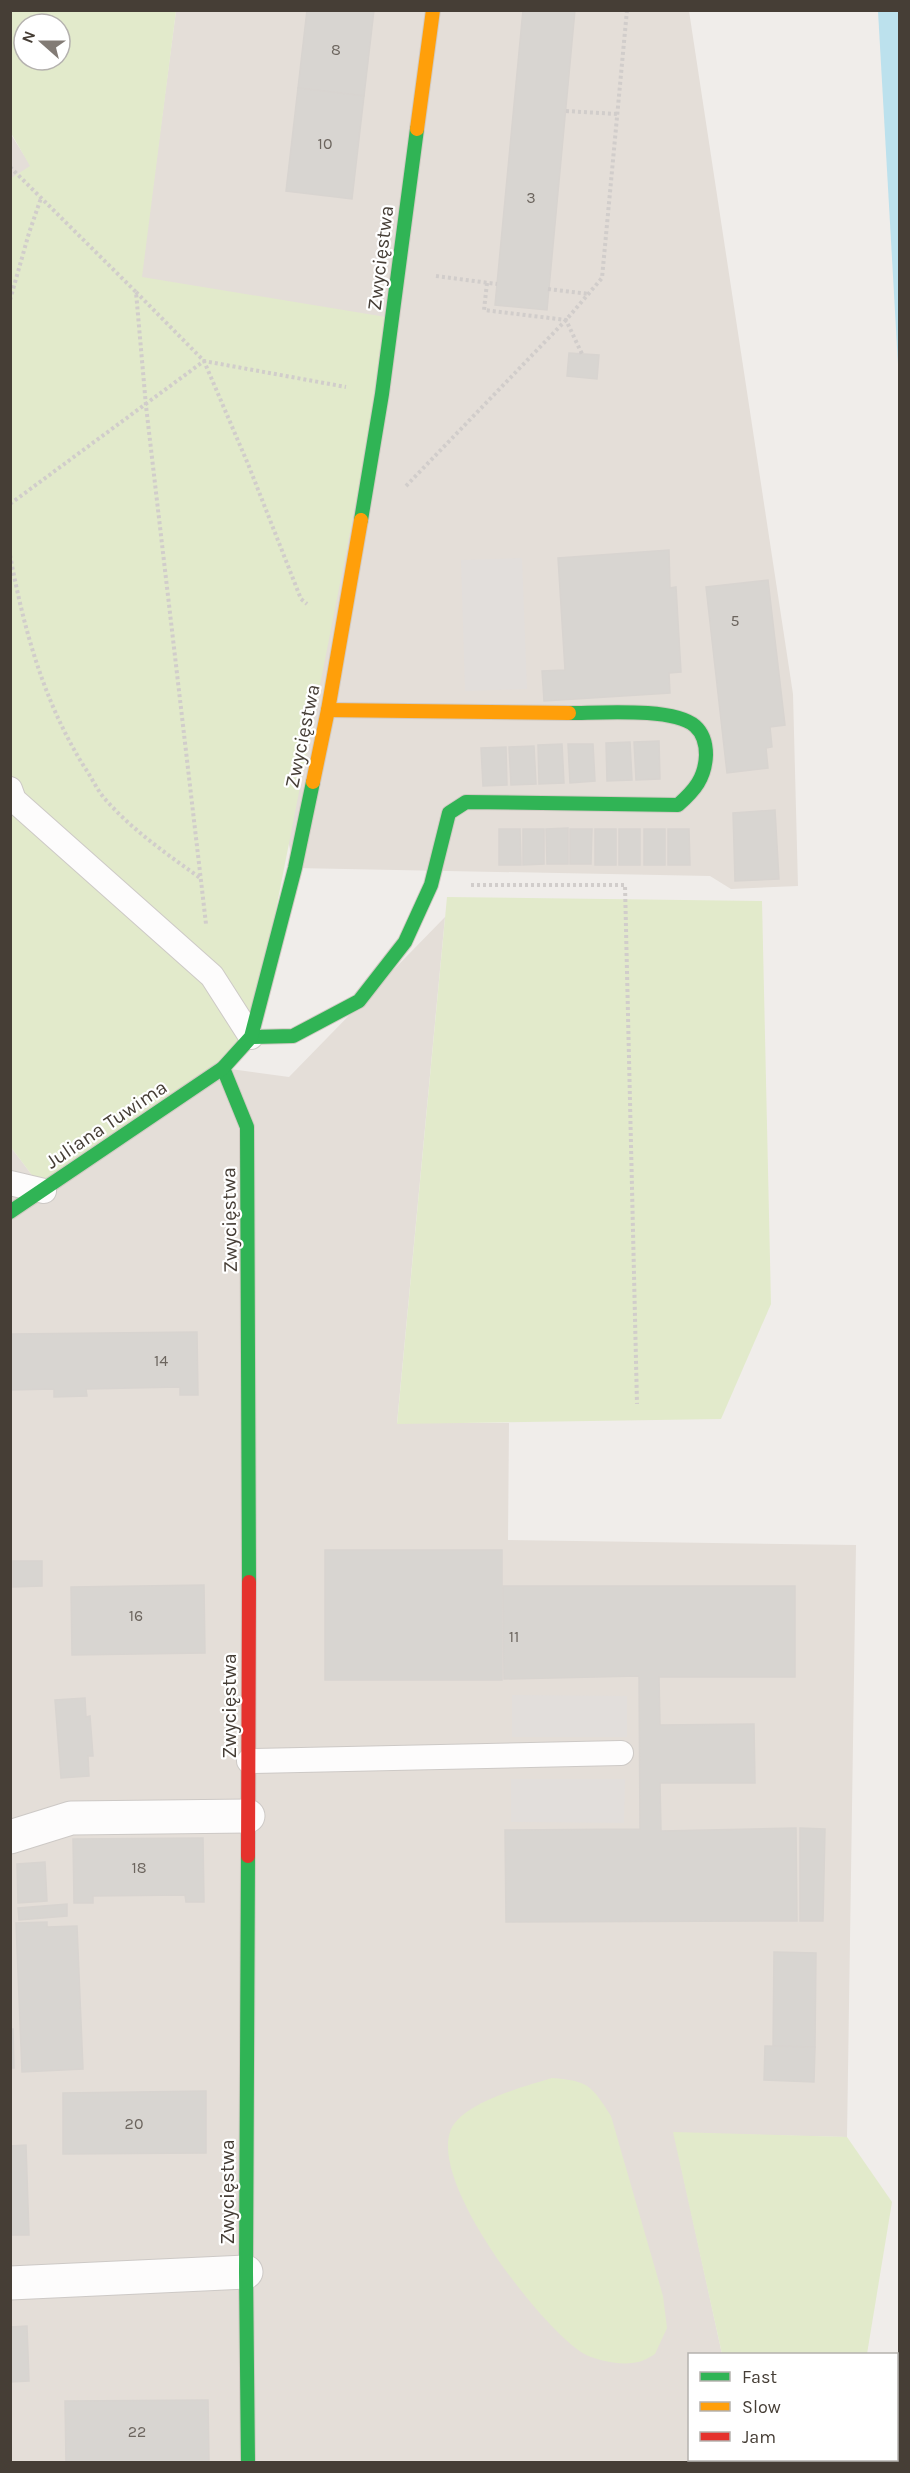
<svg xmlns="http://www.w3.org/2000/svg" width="910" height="2473" font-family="Karla,sans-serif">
	<rect width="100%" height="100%" fill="#f0edea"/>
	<g fill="#e4ded8">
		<polygon points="176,11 689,11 793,694 798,886 731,889 710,876 295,868 141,277"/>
		<polygon points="10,133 31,166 11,179 10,179"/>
		<polygon points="445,917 397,1423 509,1423 508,1540 856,1545 847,2137 674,2133 722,2354 690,2354 690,2460 746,2460 746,2462 11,2462 10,1146 44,1191 223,1068 289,1077"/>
	</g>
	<g fill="#e2eacb" fill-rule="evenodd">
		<path d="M11,11H176L142,277L392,318L251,1037L44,1191L10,1146V179L30,166L11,133ZM24,24H60V60H24Z"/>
		<polygon points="447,897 762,901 771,1304 721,1419 397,1424"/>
		<path d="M552,2078C589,2081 591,2085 611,2116L663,2296L667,2328L655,2354C650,2357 644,2361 638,2362C622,2366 595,2361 581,2352C537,2322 432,2186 450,2132C459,2103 526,2086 552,2078Z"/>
		<polygon points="673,2132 847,2137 892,2202 867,2354 722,2354"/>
		<rect x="746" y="2460" width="104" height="2"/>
	</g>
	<g fill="#e2dedb">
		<polygon points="522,558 527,689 465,691 461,560"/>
		<polygon points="512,1695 627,1696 627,1737 512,1737"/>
		<polygon points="511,1779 625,1779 624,1823 511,1822"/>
	</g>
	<polygon fill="#bce1ed" points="878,11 899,11 899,382"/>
	<g fill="#d8d5d1" stroke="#d8d4d0" stroke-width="1.5">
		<polygon points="307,10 374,10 364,96 298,88"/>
		<polygon points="523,10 575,10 547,310 495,305"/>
		<polygon points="298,88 364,96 352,199 286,191"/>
		<polygon points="569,353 599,355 597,379 567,376"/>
		<polygon points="669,550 670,588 676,587 681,672 669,673 670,693 544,701 542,671 565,670 558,558"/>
		<polygon points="768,580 785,725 770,727 772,747 766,748 768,768 727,773 706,587"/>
		<polygon points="659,741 660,779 636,780 634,742"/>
		<polygon points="630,742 632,780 607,781 606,743"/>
		<polygon points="562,744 564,783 539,784 538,745"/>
		<polygon points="568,744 593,744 595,781 570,783"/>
		<polygon points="534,746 536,784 511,785 509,747"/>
		<polygon points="506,747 507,785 483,786 481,748"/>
		<polygon points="775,810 779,879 735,881 733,813"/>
		<polygon points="568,828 568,864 547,864 546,829"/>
		<polygon points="499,829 520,829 521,865 499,865"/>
		<polygon points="523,829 544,829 544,864 523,865"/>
		<polygon points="570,829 592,829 591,864 570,864"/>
		<rect x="595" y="829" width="21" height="36"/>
		<rect x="619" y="829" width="21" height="36"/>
		<rect x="644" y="829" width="21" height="36"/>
		<polygon points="668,829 689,829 690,865 668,865"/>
		<polygon points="197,1332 198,1395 180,1395 180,1387 86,1389 87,1396 54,1397 54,1389 10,1390 10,1334"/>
		<rect x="325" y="1550" width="177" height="130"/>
		<polygon points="13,1561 42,1561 42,1586 13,1587"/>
		<polygon points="204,1585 205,1653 72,1655 71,1587"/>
		<polygon points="503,1586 795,1586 795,1677 659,1677 660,1725 754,1724 755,1783 660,1783 661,1831 796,1828 797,1921 506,1922 505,1830 640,1829 639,1676 504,1679"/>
		<polygon points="85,1698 86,1717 90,1716 93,1756 88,1756 89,1776 61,1778 55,1700"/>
		<polygon points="800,1828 825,1829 823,1921 800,1921"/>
		<polygon points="203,1838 204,1902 186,1902 185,1895 93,1896 93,1903 74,1903 73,1839"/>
		<polygon points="45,1862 47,1901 18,1903 17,1864"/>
		<polygon points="67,1904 67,1916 19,1920 18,1908"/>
		<polygon points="47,1922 47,1927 77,1926 83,2069 22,2072 16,1923"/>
		<polygon points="774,1952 816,1953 815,2047 773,2046"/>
		<polygon points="10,2029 13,2029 14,2068 10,2068"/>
		<polygon points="765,2046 815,2047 814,2082 764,2080"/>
		<polygon points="206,2091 206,2153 63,2154 63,2093"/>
		<polygon points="26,2145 29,2235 10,2235 10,2146"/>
		<polygon points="27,2326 29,2381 10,2382 10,2327"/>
		<polygon points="208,2400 209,2462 66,2462 65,2401"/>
	</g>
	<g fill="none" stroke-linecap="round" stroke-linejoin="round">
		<g stroke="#cdc9c6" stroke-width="26">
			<g id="lane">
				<polyline points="10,789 14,800 212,976 251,1037"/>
				<polyline points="10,1183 44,1191"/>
				<polyline points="249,1761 621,1753"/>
			</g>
		</g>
		<g stroke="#cdc9c6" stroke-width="35">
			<g id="street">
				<polyline points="10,1837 71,1818 248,1816"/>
				<polyline points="10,2283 246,2272"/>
			</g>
		</g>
		<g stroke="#d1cac3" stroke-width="16">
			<g id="fast">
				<polyline points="361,520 382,394 417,129"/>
				<path d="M251,1037L293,1036L359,1001L405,942L431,885L449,813L466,802L678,805C695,790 705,778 706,755C706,745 704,734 695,726C673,707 599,713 569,713"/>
				<polyline points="223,1068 247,1127 249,1582"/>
				<polyline points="10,1212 223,1068 251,1037 295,868 313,782"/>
				<polyline points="248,1856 246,2272 248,2462"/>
			</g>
		</g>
		<g stroke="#d1cac3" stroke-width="16">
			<g id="slow">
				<polyline points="417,129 433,10"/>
				<polyline points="328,710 569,713"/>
				<polyline points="313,782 328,710 361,520"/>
			</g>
		</g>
		<g stroke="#d1cac3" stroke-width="16">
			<polyline id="jam" points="248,1856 249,1582"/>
		</g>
		<g stroke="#d1cdcb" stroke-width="4" stroke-dasharray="3 3" stroke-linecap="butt">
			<polyline points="566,111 617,114"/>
			<polyline points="10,167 136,292 146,406 206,924"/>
			<polyline points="436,276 497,284"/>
			<polyline points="487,283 484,310 566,320 582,354"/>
			<polyline points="548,289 589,294"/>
			<polyline points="136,292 204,361 248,464 301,599 307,604"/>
			<polyline points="10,300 29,233 41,198"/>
			<polyline points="406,486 566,320 602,278 627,10"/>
			<polyline points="10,504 204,361 346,387"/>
			<path d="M10,555C24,630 44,703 85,768C92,778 97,790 105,799C132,830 167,854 200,878"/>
			<polyline points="471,885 625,885 637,1404"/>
		</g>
		<use href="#lane" stroke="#fdfcfc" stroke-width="24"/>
		<use href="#street" stroke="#fdfcfc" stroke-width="33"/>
		<use href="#fast" stroke="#30b455" stroke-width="14"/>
		<use href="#slow" stroke="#ff9f0a" stroke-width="14"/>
		<use href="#jam" stroke="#e5322d" stroke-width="14"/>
	</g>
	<g text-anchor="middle" stroke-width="4.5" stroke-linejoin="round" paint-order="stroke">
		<g font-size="16" fill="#6c655e">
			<text x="336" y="55">8</text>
			<text x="325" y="149">10</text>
			<text x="531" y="203">3</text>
			<text x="735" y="626">5</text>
			<text x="161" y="1366">14</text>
			<text x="136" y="1621">16</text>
			<text x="514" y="1642">11</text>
			<text x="139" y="1873">18</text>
			<text x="134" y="2129">20</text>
			<text x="137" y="2437">22</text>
		</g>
		<g font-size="20" fill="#463e36" stroke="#fff">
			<text transform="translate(380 258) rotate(-83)" y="7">Zwycięstwa</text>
			<text transform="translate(302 736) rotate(-78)" y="7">Zwycięstwa</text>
			<text transform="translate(106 1124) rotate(-34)" y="7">Juliana Tuwima</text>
			<text transform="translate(229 1220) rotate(-91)" y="7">Zwycięstwa</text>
			<text transform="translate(229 1706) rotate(-90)" y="7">Zwycięstwa</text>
			<text transform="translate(227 2192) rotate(-90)" y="7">Zwycięstwa</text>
		</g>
	</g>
	<rect width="910" height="2473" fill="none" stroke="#463e36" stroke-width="24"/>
	<rect x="688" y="2353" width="210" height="108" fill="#ffffff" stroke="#b5b2af" stroke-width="1.5"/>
	<rect x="700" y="2372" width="30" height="9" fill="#30b455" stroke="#b5b2af" stroke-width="1.5"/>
	<text x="742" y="2383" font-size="18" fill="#463e36">Fast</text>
	<rect x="700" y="2402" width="30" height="9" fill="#ff9f0a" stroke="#b5b2af" stroke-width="1.5"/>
	<text x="742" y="2413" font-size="18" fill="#463e36">Slow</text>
	<rect x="700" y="2432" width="30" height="9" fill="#e5322d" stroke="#b5b2af" stroke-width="1.5"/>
	<text x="742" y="2443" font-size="18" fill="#463e36">Jam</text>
	<g transform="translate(42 42) rotate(291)"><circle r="28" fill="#ffffff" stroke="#b5b2af" stroke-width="1.5"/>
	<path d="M0-4.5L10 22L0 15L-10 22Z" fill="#827b75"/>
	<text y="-9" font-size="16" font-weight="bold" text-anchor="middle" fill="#463e36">N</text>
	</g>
</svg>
